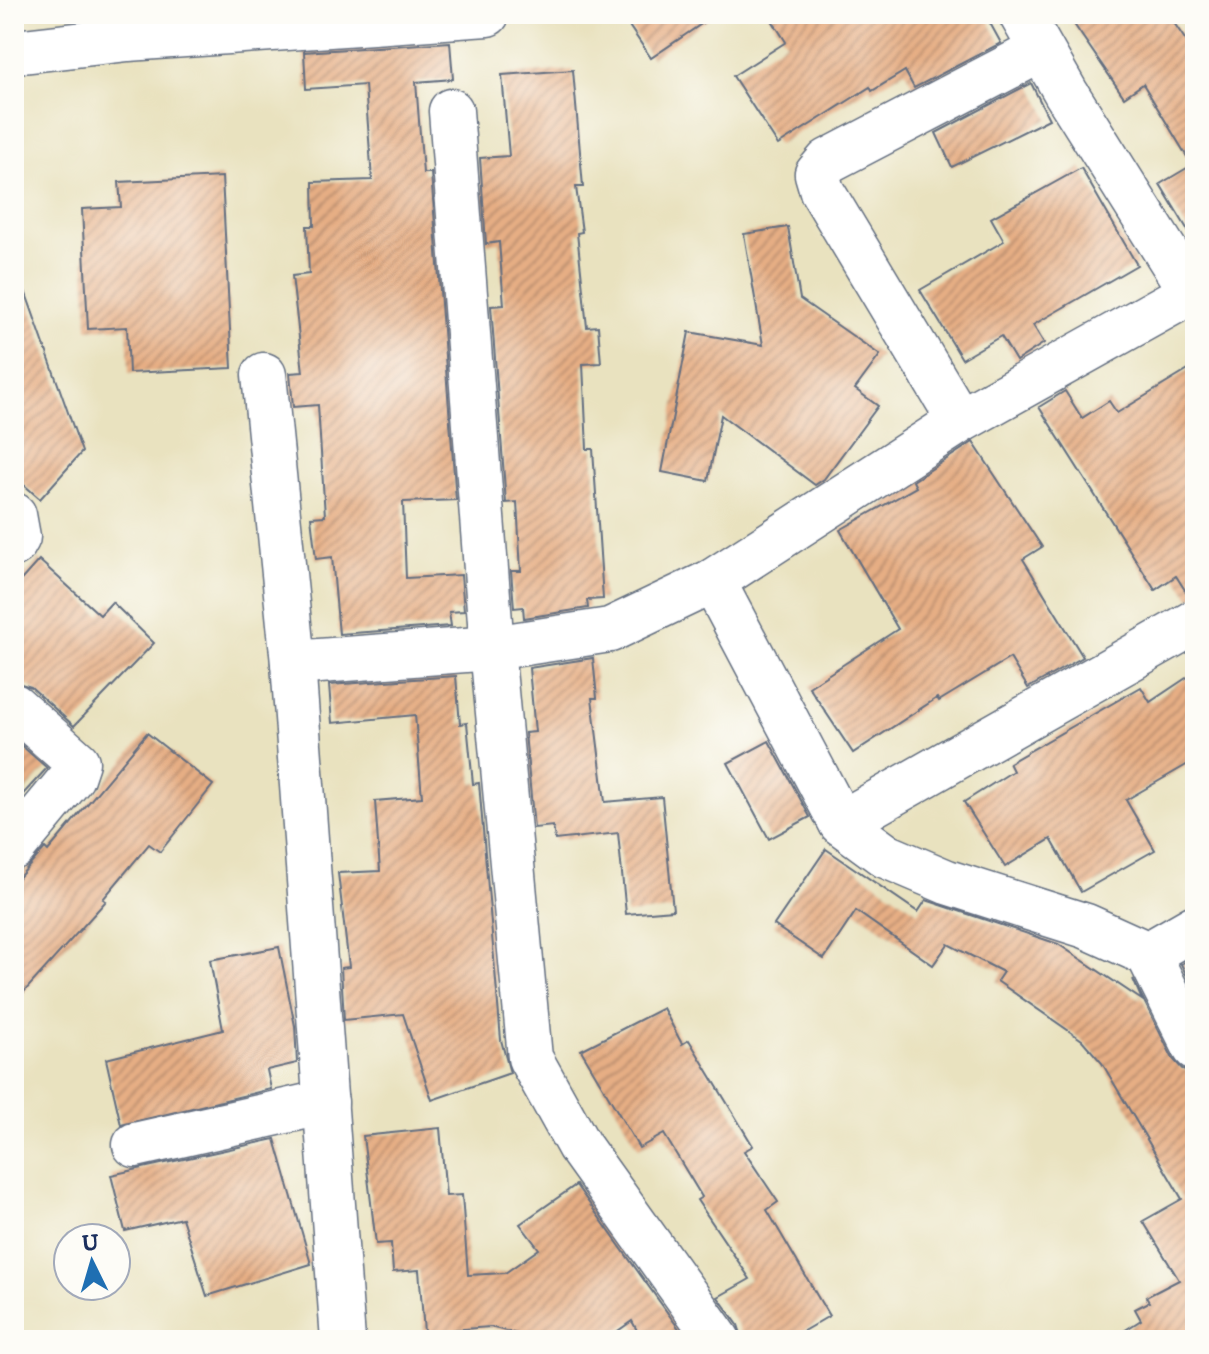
<svg xmlns="http://www.w3.org/2000/svg" width="1209" height="1354" font-family="'IM FELL DW Pica',serif">
	<defs>
		<pattern id="building-hatch" width="6" height="6" patternUnits="userSpaceOnUse" patternTransform="scale(2)"><rect width="6" height="6" fill="#e6ae84"/><path d="M-1 1l2-2M0 6l6-6M5 7l2-2" fill="none" stroke="#ba8e6f"/></pattern>
	</defs>
	<rect width="100%" height="100%" fill="#fdfcf7"/>
	<filter id="ink" filterUnits="userSpaceOnUse"><feTurbulence type="fractalNoise" baseFrequency=".0125" numOctaves="2"/><feDisplacementMap in="SourceGraphic" scale="16" xChannelSelector="R" yChannelSelector="G"/><feConvolveMatrix kernelMatrix="1 2 1 2 8 2 1 2 1" color-interpolation-filters="sRGB"/></filter>
	<filter id="wash" filterUnits="userSpaceOnUse"><feTurbulence type="fractalNoise" baseFrequency=".006" numOctaves="4" result="noise"/><feDisplacementMap in="SourceGraphic" scale="32" xChannelSelector="R" yChannelSelector="G"/><feGaussianBlur stdDeviation="1.8" result="paint"/><feColorMatrix in="noise" values="0 0 0 0 0 0 0 0 0 0 0 0 0 0 0 0 0 1.4 0 .05"/><feComposite in="paint" operator="in"/></filter>
	<g filter="url(#wash)">
		<rect width="100%" height="100%" fill="#e9e2bf"/>
		<g id="blocks">
			<g fill="url(#building-hatch)">
				<polygon points="621,14 716,14 651,58"/>
				<polygon points="768,14 985,14 1001,43 914,88 905,71 872,91 870,87 778,145 733,76 786,42"/>
				<polygon points="1067,14 1168,14 1195,54 1195,242 1160,184 1192,165 1143,84 1124,97"/>
				<polygon points="450,42 453,79 416,82 423,173 431,173 456,500 403,502 406,578 461,575 464,611 449,612 451,626 339,634 332,557 316,559 311,517 325,516 318,405 293,407 290,373 303,372 292,276 309,274 307,226 314,226 313,182 372,180 365,85 306,89 304,52"/>
				<polygon points="573,70 583,187 576,187 582,232 577,233 587,327 598,326 601,363 583,364 587,449 593,449 603,599 587,600 588,608 524,618 523,607 514,608 511,571 521,571 517,502 506,503 491,306 504,305 499,242 486,244 480,158 509,156 502,75"/>
				<polygon points="1031,83 1049,119 952,167 936,133"/>
				<polygon points="1081,168 1137,265 1033,325 1044,343 1016,361 1001,336 962,359 920,290 1004,241 991,218"/>
				<polygon points="222,177 232,368 129,373 127,327 88,329 82,209 121,207 119,182"/>
				<polygon points="788,227 800,299 880,355 855,389 878,406 824,479 815,485 721,415 708,481 662,472 689,332 763,345 744,234"/>
				<polygon points="18,271 82,452 40,499 14,476 14,272"/>
				<polygon points="1195,366 1195,597 1190,598 1176,576 1155,590 1039,407 1065,391 1082,418 1109,401 1117,413"/>
				<polygon points="973,442 1042,547 1023,559 1083,657 1028,688 1010,658 939,701 937,698 853,753 809,687 898,629 840,530 916,487 913,481"/>
				<polygon points="39,560 100,615 112,602 154,643 74,726 31,687 14,682 14,588"/>
				<polygon points="593,658 597,698 592,698 605,802 662,797 673,910 626,914 618,833 555,840 553,826 534,828 525,733 535,732 529,668"/>
				<polygon points="1195,672 1195,760 1126,800 1155,850 1081,892 1051,839 1005,867 964,802 1013,771 1009,763 1141,687 1150,702"/>
				<polygon points="456,676 460,724 467,723 473,784 479,783 501,1040 510,1073 432,1100 403,1014 344,1020 341,968 349,967 338,873 380,871 375,801 422,797 415,715 332,723 329,685"/>
				<polygon points="147,733 213,785 160,852 149,844 103,899 106,901 14,1003 14,883 45,848 48,851"/>
				<polygon points="14,739 47,768 14,804"/>
				<polygon points="769,741 810,817 769,839 728,763"/>
				<polygon points="826,849 918,912 926,900 1058,944 1142,1000 1133,979 1173,1059 1182,1069 1195,1073 1195,1340 1110,1340 1141,1320 1135,1309 1149,1302 1146,1297 1179,1280 1143,1221 1182,1199 1102,1063 1082,1040 997,981 1003,972 948,944 933,965 856,911 824,959 774,925"/>
				<polygon points="279,947 295,1026 297,1063 267,1070 271,1089 121,1125 106,1059 223,1030 210,960"/>
				<polygon points="1195,956 1195,992 1181,964"/>
				<polygon points="663,1008 682,1044 689,1040 753,1146 744,1151 778,1202 767,1210 829,1316 788,1340 743,1340 738,1325 718,1297 750,1279 697,1200 702,1197 664,1134 639,1148 581,1050"/>
				<polygon points="440,1128 446,1196 462,1195 468,1275 505,1273 539,1249 520,1224 576,1185 687,1340 642,1340 632,1321 605,1340 541,1340 490,1327 424,1332 419,1270 393,1272 391,1243 376,1244 363,1136"/>
				<polygon points="275,1139 311,1264 207,1296 182,1218 125,1231 111,1175"/>
			</g>
		</g>
	</g>
	<g filter="url(#ink)">
		<use href="#blocks" fill-opacity="0" stroke="#636e80" stroke-width="2"/>
		<g fill="none" stroke-linecap="round" stroke-linejoin="round">
			<g stroke="#636e80" stroke-width="47">
				<g id="minor">
					<polyline points="1021,14 1066,93 1191,292"/>
					<polyline points="14,52 128,39 487,14"/>
					<polyline points="451,111 492,648 530,1058 579,1146 718,1340"/>
					<polyline points="264,375 293,663 343,1340"/>
					<polyline points="960,421 822,191 817,174 828,161 1041,50"/>
					<polyline points="14,515 18,537 14,544"/>
					<polyline points="713,581 841,823 886,856 947,882 1086,926 1148,954 1195,1048"/>
					<polyline points="293,663 492,648 610,630 713,581 960,421 1195,290"/>
					<polyline points="14,706 77,762 72,777 14,847"/>
					<polyline points="841,823 1195,622"/>
					<polyline points="1148,954 1195,927"/>
					<polyline points="135,1145 326,1102"/>
				</g>
			</g>
			<use href="#minor" stroke="#fff" stroke-width="44"/>
		</g>
	</g>
	<rect width="1209" height="1354" fill="none" stroke="#fdfcf7" stroke-width="48"/>
	<g transform="translate(92 1262) rotate(355)"><circle r="38" fill="#fdfcf7" stroke="#a3aaba" stroke-width="2"/>
	<path d="M0-6L14 30L0 20L-14 30Z" fill="#1f6fb2"/>
	<text y="-12" font-size="22" font-weight="bold" text-anchor="middle" fill="#1b2f5e">U</text>
	</g>
</svg>
